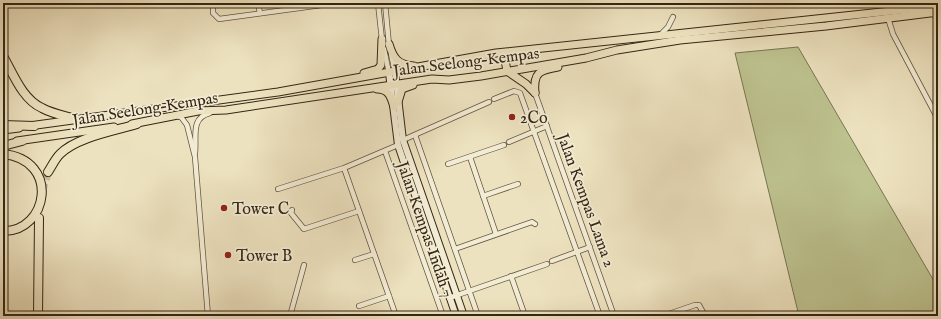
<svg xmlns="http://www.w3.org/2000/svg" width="941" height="319" font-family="'IM FELL English',serif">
	<rect width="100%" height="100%" fill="#ede2bf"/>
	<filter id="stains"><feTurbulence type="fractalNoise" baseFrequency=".005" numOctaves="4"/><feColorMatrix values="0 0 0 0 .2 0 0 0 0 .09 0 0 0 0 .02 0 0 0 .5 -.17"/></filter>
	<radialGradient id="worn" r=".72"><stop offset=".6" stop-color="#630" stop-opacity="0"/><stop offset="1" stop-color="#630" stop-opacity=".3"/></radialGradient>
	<polygon fill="#bdc28f" stroke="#787452" points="798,47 938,288 938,316 799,316 735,53"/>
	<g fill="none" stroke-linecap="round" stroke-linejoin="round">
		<polyline stroke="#c8bc9d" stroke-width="8" stroke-dasharray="8 4" stroke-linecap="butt" points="42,191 48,172"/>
		<g stroke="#62553f" stroke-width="6">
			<g id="street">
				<polyline points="213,3 213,13 219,19 336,3"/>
				<polyline points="258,3 260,13"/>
				<polyline points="378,3 382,40"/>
				<polyline points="385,3 389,45"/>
				<polyline points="933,13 938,21"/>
				<polyline points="888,18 893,34 938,119"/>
				<polyline points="660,35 668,27 673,17"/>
				<polyline points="384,49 389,73"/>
				<polyline points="391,54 395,72"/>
				<polyline points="535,93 614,316"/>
				<polyline points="494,99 514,91 520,93 600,316"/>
				<polyline points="177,116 181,117 187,125 195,157 208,316"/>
				<polyline points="415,135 478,316"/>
				<polyline points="403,140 489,102"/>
				<polyline points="509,142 547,126"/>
				<polyline points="385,151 443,316"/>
				<path d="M195,153C197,137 190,118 210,113"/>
				<polyline points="470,157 496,234"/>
				<polyline points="448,164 504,145"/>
				<polyline points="344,168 396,316"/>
				<polyline points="278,189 344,168 398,145"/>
				<polyline points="483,196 518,184"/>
				<polyline points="292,210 291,213 304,229 359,211"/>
				<polyline points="455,249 532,222 535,224"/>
				<polyline points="355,260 374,254"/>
				<polyline points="552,261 590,247"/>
				<polyline points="511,276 525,316"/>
				<polyline points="449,298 547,264"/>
				<polyline points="359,306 389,296"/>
				<polyline points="290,316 304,265"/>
				<polyline points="663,316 695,305 699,305 705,316"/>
			</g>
		</g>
		<g stroke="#342614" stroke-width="8">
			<g id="secondary">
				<polyline points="395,72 403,140 464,316"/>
				<polyline points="389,73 398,145 456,316"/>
			</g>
		</g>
		<g stroke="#342614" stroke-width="9">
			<g id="primary">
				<path d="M389,44C393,58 398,65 414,66"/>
				<polyline points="515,53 505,60 507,71 526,84 535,93"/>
				<polyline points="364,73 378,69 381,65 382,39"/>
				<path d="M377,89C389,89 391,97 394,107"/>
				<path d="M535,93C533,73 539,70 558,67"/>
				<polyline points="398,102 402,89 413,85"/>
				<polyline points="132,124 198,111 226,110 432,79 449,80 481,76 586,58 617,50 680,40 826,26 938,12"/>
				<polyline points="29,126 278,92 496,53 938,6"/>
				<polyline points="3,130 19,128"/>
				<polyline points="17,141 114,127"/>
			</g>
		</g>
		<g stroke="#342614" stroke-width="10">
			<g id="highway">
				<path d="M3,56C13,73 22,99 42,108C53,114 66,116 78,120"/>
				<polyline points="3,78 3,88"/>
				<polyline points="3,125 34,126"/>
				<polyline points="3,146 22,141"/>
				<path d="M3,154C61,160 48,232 3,231"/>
				<path d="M48,172C52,166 55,159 60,154C77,137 114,131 137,124"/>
				<polyline points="3,314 4,316"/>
				<polyline points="38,316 39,218"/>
			</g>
		</g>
		<use href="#street" stroke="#f3ecd5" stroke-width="4.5"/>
		<use href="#secondary" stroke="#f3ecd5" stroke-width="6"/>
		<use href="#primary" stroke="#ede2bf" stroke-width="7"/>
		<use href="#highway" stroke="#ede2bf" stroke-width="8"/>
	</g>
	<g fill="#8f2418" stroke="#f3ecd5" stroke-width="1.5">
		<circle cx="512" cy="117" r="4"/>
		<circle cx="224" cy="208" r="4"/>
		<circle cx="228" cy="255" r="4"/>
	</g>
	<g text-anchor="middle" stroke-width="3.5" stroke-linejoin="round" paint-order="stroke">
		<g font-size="16" fill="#342614" stroke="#f3ecd5">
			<text transform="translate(466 61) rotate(-7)" y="6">Jalan Seelong–Kempas</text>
			<text transform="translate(145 108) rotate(-9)" y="6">Jalan Seelong–Kempas</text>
			<text transform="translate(587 200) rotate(70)" y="6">Jalan Kempas Lama 2</text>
			<text transform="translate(426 229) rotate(71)" y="6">Jalan Kempas Indah 7</text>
		</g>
		<g font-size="16" fill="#342614" stroke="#f3ecd5" text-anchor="start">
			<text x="520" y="123">2Co</text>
			<text x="232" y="214">Tower C</text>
			<text x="236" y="261">Tower B</text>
		</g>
	</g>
	<rect width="941" height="319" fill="none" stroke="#ede2bf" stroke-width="16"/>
	<rect x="4" y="4" width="933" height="311" fill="none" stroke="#342614" stroke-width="2"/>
	<rect x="8" y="8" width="925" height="303" fill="none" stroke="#342614"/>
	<rect width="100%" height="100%" filter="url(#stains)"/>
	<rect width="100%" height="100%" fill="url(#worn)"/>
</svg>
